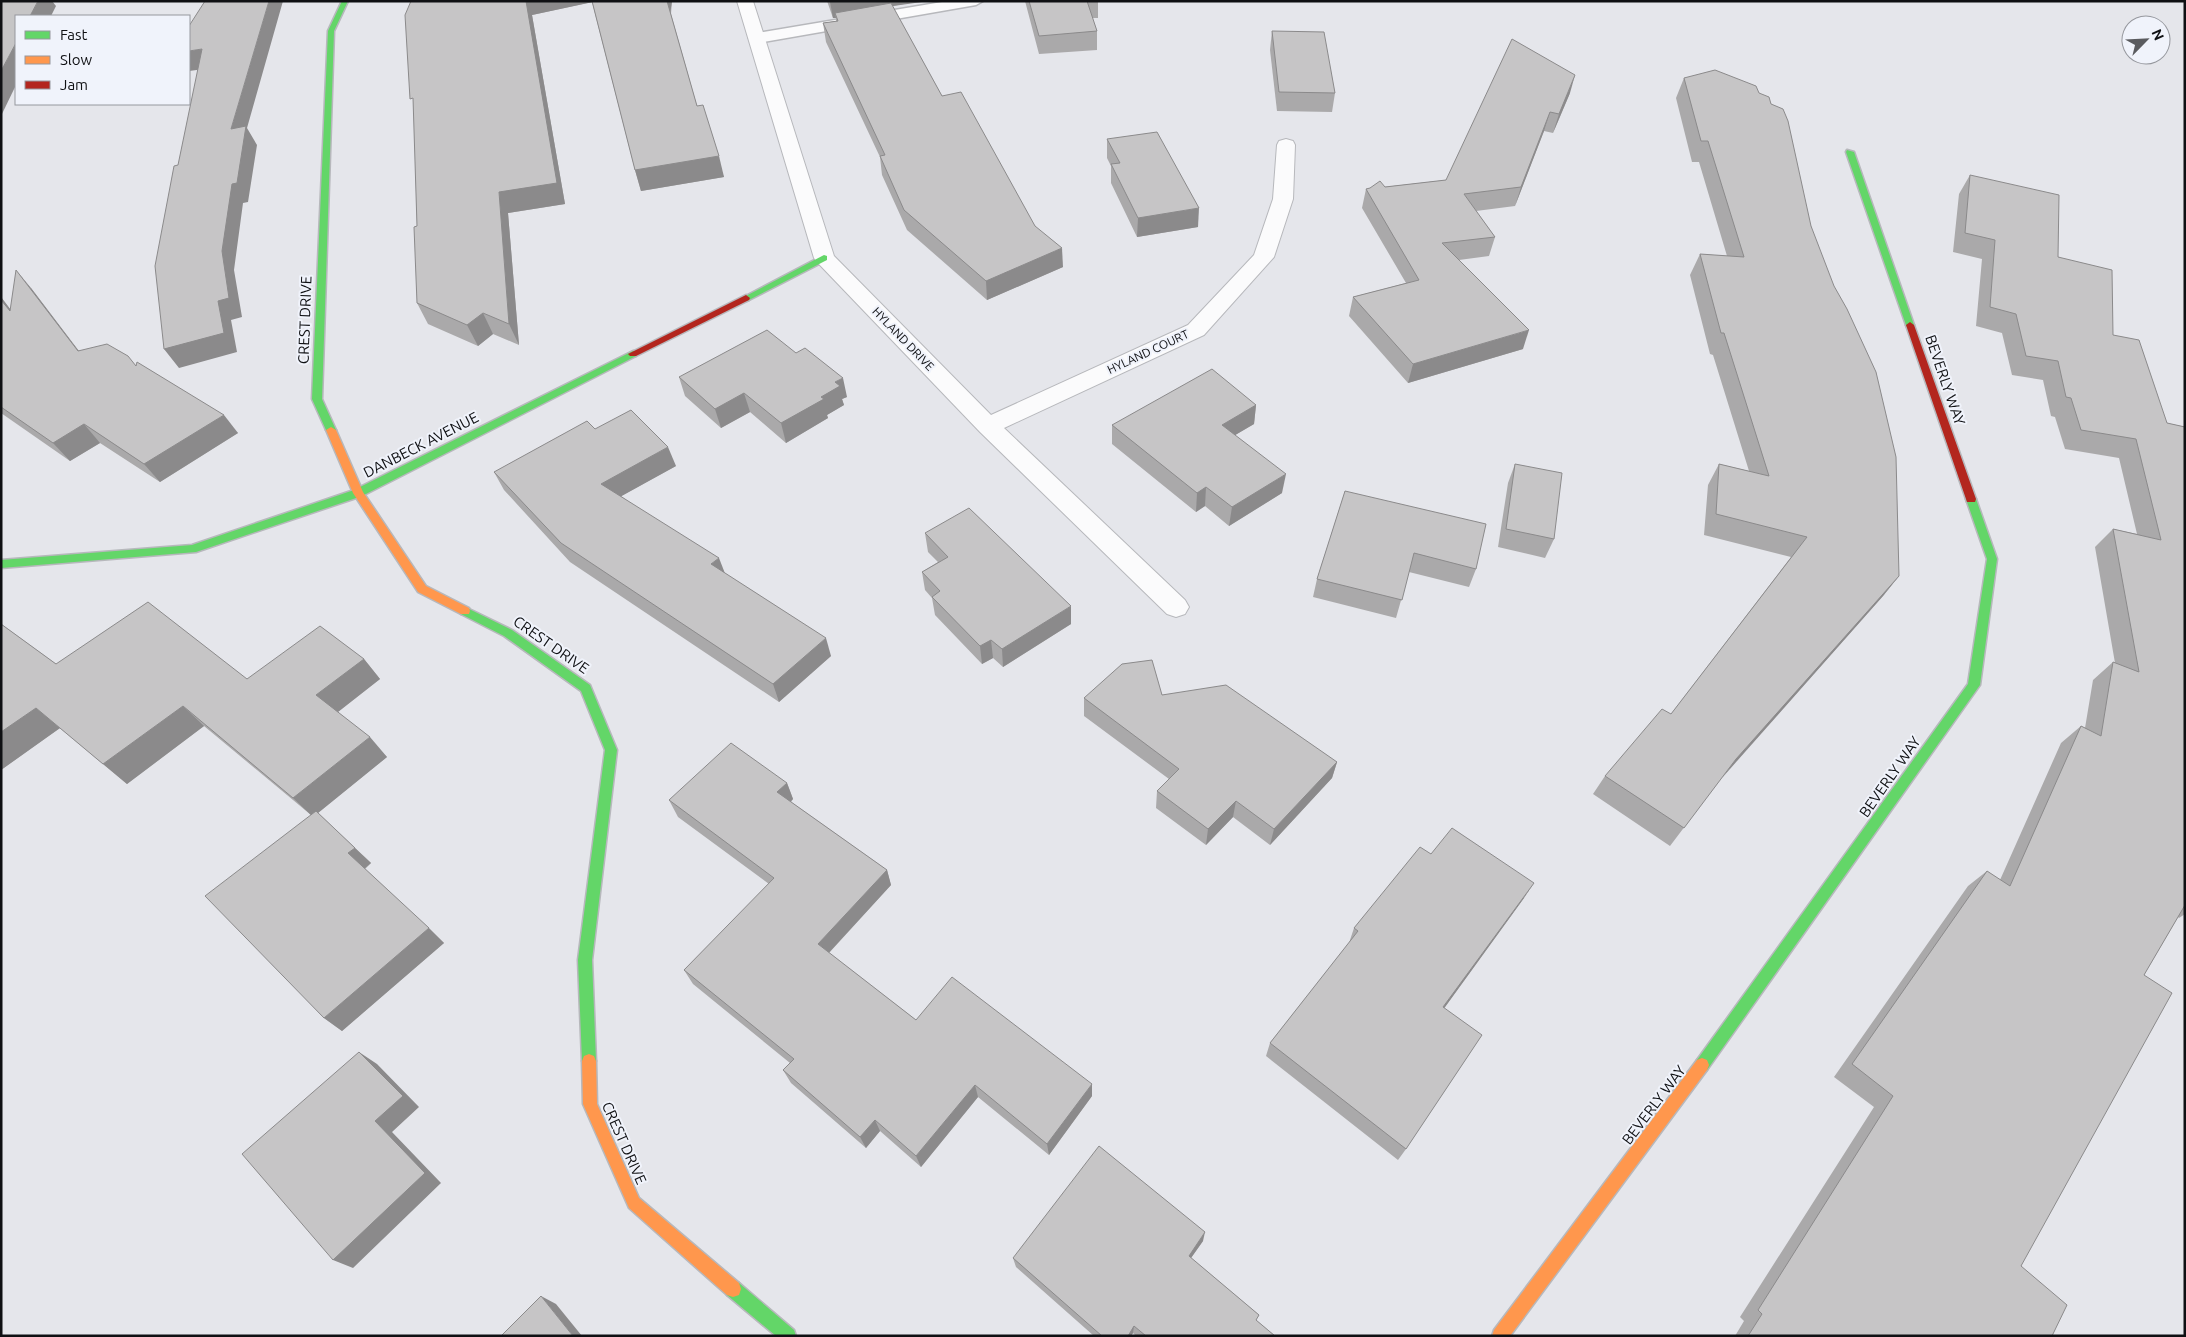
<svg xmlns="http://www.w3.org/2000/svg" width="2186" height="1337" font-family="Ubuntu,sans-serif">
	<rect width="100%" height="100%" fill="#e5e6eb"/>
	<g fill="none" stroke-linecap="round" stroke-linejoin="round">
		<g stroke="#b7b8bc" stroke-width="3">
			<polygon id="lane" points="948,1 983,1 976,5 757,43 752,41 749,38 752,35 757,33"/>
		</g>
		<g stroke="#b7b8bc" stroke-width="2">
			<polygon id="street" points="737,1 753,1 834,256 991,415 1188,325 1254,255 1273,199 1277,145 1279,141 1286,139 1293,141 1295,145 1293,199 1274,257 1204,335 1004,428 1185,600 1189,607 1185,614 1176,617 1167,614 980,432 817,262 814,258"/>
		</g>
		<g stroke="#b7b8bc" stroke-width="3">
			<g id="fast">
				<polygon points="342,1 348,1 334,31 322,399 336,430 331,433 326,430 312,399 328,31"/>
				<polygon points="1847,150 1854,152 1914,325 1913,327 1907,327 1906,325 1846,152"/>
				<polygon points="824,255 827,256 827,260 749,300 746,301 742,298"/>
				<polygon points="633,351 636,352 636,356 362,496 196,552 1,568 1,560 192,545 354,490"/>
				<polygon points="1971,495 1976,499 1997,559 1980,685 1707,1070 1702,1072 1697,1070 1695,1065 1697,1060 1968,684 1987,559 1966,499"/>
				<polygon points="465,607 512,630 590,685 617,750 592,960 596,1061 594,1066 589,1068 584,1066 582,1061 578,960 605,750 581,691 504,636 461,614 460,611"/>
				<polygon points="733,1281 739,1283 794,1330 796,1336 776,1336 727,1295 725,1289 727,1283"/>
			</g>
		</g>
		<g stroke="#b7b8bc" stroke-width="3">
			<g id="slow">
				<polygon points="331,427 336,430 363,492 426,586 469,608 470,611 469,614 461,614 418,592 353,493 326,430"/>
				<polygon points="589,1054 594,1056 596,1061 597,1104 639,1198 739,1283 741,1289 739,1295 733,1297 727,1295 629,1208 583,1104 582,1061 584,1056"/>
				<polygon points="1702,1058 1707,1060 1709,1065 1707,1070 1510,1336 1492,1336 1494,1330 1697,1060"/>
			</g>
		</g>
		<g stroke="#b7b8bc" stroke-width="3">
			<g id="jam">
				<polygon points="746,295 750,298 749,300 636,356 630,356 628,354"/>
				<polygon points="1910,322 1914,325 1976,499 1975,502 1967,502 1966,499 1906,325"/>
			</g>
		</g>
		<use href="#lane" fill="#fbfbfc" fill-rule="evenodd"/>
		<use href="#street" fill="#fbfbfc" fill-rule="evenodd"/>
		<use href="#fast" fill="#63d668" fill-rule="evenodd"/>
		<use href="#slow" fill="#ff974d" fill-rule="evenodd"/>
		<use href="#jam" fill="#b3261e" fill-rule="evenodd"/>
	</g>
	<g fill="#aaa9aa">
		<polygon points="411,1 672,1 671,14 697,106 724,177 641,191 635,170 592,2 532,15 565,204 508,213 519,345 493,334 478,346 428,324 417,303 417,226"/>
		<polygon points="827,1 922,1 892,6 942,96 1035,226 1063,267 987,300 907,230 882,175 880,157 826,42 823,23 836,21 836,18 833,18"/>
		<polygon points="1025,1 1098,1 1098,18 1092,18 1097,31 1097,50 1039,54"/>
		<polygon points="1272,31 1335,93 1332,112 1277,111 1270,50"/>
		<polygon points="1684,78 1811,226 1899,576 1883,596 1723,776 1670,846 1593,794 1605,776 1671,714 1791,557 1704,535 1708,485 1719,464 1749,471 1713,355 1710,354 1690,275 1700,254 1727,256 1699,162 1692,162 1676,98"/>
		<polygon points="1570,93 1553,133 1544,131 1515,206 1476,211 1495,237 1489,256 1459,260 1523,349 1408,383 1349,316 1353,297 1406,283 1362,208 1366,189 1446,180"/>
		<polygon points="1107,139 1198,227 1137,237 1111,183 1111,166 1107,158"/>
		<polygon points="1970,175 2058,257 2113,335 2167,423 2185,427 2185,914 2179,918 2178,917 2144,975 2021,1266 2052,1336 1735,1336 1744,1321 1740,1317 1874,1107 1834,1077 1968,886 1987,871 2000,880 2061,743 2081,726 2085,728 2093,680 2113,662 2115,663 2095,547 2113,529 2137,534 2119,458 2065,449 2055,417 2051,416 2043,380 2012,375 2002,333 1976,326 1982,259 1953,252 1959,194"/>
		<polygon points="31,288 79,351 136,366 238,433 160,482 100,443 70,461 1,413 1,297 10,309"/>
		<polygon points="679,377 847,397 842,399 844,405 827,415 828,418 786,443 750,412 721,428 685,396"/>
		<polygon points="1256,405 1254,424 1235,435 1282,493 1229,526 1205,506 1196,512 1112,444 1112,425"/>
		<polygon points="595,429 676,466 621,496 725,573 831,656 779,702 570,562 504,490 494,472"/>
		<polygon points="1515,464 1554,539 1545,558 1498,547 1508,483"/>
		<polygon points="1345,491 1476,569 1469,587 1409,572 1396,618 1313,597 1317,579"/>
		<polygon points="925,533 1071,624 1003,667 993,658 982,664 935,615 932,598 925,590 922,572 938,562 928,552"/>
		<polygon points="1,624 56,664 247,679 364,659 380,679 338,712 387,757 318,813 371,863 365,869 444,943 342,1031 324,1018 311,815 204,726 127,784 60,728 1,770"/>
		<polygon points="1162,695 1337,762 1332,778 1270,845 1233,817 1206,845 1156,808 1157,791 1169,779 1084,716 1084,698"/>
		<polygon points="787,783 793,799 791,802 887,870 891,885 829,953 916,1020 1092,1096 1049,1155 978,1097 921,1167 880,1131 866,1148 791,1083 783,1070 790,1063 693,984 684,970 769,884 678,817 669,800"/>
		<polygon points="1431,854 1524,898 1444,1008 1406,1149 1398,1160 1266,1056 1270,1043 1349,943 1354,928"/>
		<polygon points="1203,1241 1191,1258 1259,1315 1256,1320 1275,1336 1136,1336 1133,1333 1131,1336 1094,1336 1016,1267 1013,1258"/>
	</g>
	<g fill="#8b8a8b">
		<polygon points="38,1 52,1 56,6 51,16 30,16"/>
		<polygon points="269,1 283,1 247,128 257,145 248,202 243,203 234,270 242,317 231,320 237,352 179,368 164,349 218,301 231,129"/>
		<polygon points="526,1 593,1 593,2 532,15 565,204 508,213 519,345 509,324 499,192"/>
		<polygon points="667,1 672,1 670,14"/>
		<polygon points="837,1 922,1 922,2 886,7 835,13 836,18 833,18 830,2"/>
		<polygon points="16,43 16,85 1,116 1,71"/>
		<polygon points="202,49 212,68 189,71 189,51"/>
		<polygon points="1575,75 1570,93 1553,133 1559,114"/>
		<polygon points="1550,112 1544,131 1515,206 1521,187"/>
		<polygon points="719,156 724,177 641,191 635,170"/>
		<polygon points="1199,208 1198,227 1137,237 1138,218"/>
		<polygon points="1062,248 1063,267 987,300 986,281"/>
		<polygon points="16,270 31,288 93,370 78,351"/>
		<polygon points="1,297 26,330 10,311 1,300"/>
		<polygon points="483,313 493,334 478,346 467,325"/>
		<polygon points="1529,330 1523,349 1408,383 1413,364"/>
		<polygon points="843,378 847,397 842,399 844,405 827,415 828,418 786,443 781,423 821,397 835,382"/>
		<polygon points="744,393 750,412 721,428 715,409"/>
		<polygon points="1256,405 1254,424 1220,444 1222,425"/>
		<polygon points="224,415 238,433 160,482 144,464"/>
		<polygon points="84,424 100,443 70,461 53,443"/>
		<polygon points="668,447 676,466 609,503 601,484"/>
		<polygon points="1286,474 1282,493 1229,526 1232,507"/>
		<polygon points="1206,487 1205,506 1196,512 1197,493"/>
		<polygon points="719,558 726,576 711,564"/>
		<polygon points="1899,576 1883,596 1722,778 1736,759"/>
		<polygon points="1071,606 1071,624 1003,667 1002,649"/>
		<polygon points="826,638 831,656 779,702 773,684"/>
		<polygon points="991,640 993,658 982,664 980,646"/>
		<polygon points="364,659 380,679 334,715 316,695"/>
		<polygon points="183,706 204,726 127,784 103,764"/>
		<polygon points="36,708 60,728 1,770 1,732"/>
		<polygon points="370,737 387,757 313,817 293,798"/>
		<polygon points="1337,762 1332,778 1270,845 1274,829"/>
		<polygon points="787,783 793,799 784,808 777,792"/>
		<polygon points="1236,801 1233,817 1206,845 1208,829"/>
		<polygon points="355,848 371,863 364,869 348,853"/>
		<polygon points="887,870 891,885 824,958 818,944"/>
		<polygon points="1534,883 1524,898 1435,1021 1443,1007"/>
		<polygon points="429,928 444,943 342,1031 324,1018"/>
		<polygon points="359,1052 377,1064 419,1107 392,1132 441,1183 353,1268 333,1260 375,1121"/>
		<polygon points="1092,1084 1092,1096 1049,1155 1047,1144"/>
		<polygon points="975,1085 978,1097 921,1167 916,1156"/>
		<polygon points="875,1120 880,1131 866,1148 860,1137"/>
		<polygon points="1205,1232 1203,1241 1186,1265 1189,1256"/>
		<polygon points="541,1296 556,1304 582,1336 573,1336"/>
		<polygon points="1134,1326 1133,1333 1131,1336 1128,1336"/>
	</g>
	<g fill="#c6c5c6" stroke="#8b8a8b">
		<polygon points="1,1 38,1 30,16 16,16 16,43 1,71"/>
		<polygon points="205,1 269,1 231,129 246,126 237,183 232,184 222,251 229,298 218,301 224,333 164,349 155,266 174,166 178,165 202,49 189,51 189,26"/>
		<polygon points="411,1 526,1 557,183 499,192 509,324 483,313 467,325 417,303 414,227 417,226 413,98 410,99 405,15"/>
		<polygon points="592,1 667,1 697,106 703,105 719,156 635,170"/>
		<polygon points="1029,1 1087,1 1097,31 1039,36"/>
		<polygon points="891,3 942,96 961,92 1035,226 1062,248 986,281 904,210 880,156 885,155 823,23 838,21 835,13"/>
		<polygon points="1272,31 1324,32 1335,93 1279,92"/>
		<polygon points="1512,39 1575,75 1559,114 1550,112 1521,187 1464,194 1495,237 1442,243 1529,330 1413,364 1353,297 1419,280 1366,189 1370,188 1380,181 1385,187 1446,180"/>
		<polygon points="1715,70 1756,86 1759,93 1769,97 1771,104 1783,109 1788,121 1811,226 1834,286 1847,309 1876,372 1896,457 1899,576 1736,759 1684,828 1605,776 1662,709 1671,714 1807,537 1716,514 1719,464 1769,476 1724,333 1721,333 1700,254 1744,257 1708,141 1701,141 1684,78"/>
		<polygon points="1157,132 1199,208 1138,218 1111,164 1120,163 1107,139"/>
		<polygon points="1970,175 2059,195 2058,257 2112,270 2113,335 2139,340 2167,423 2185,427 2185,905 2144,975 2172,993 2021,1266 2067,1305 2052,1336 1748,1336 1762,1314 1758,1310 1893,1096 1852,1064 1987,871 2010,886 2081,726 2101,736 2113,662 2139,672 2113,529 2161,540 2136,439 2081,430 2071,398 2066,397 2058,361 2026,356 2016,314 1990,307 1995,240 1965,233"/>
		<polygon points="16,270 78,351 107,344 128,356 136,366 137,362 224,415 144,464 84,424 53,443 1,407 1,300 10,311"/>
		<polygon points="767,330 796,353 805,348 843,378 835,382 840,386 821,397 824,399 781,423 744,393 715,409 679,377"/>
		<polygon points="1212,369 1256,405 1222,425 1286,474 1232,507 1206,487 1197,493 1112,425"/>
		<polygon points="631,410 668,447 601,484 719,558 711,564 826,638 773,684 561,543 494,472 587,421 595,429"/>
		<polygon points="1515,464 1562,473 1554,539 1506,529"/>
		<polygon points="1345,491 1486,524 1476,569 1414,553 1402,600 1317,579"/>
		<polygon points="969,508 1071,606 1002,649 991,640 980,646 932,597 940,591 922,572 948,557 925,533"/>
		<polygon points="148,602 247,679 320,626 364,659 316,695 370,737 293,798 183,706 103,764 36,708 1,732 1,624 56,664"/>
		<polygon points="1152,660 1162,695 1226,685 1337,762 1274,829 1236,801 1208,829 1157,791 1179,769 1084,698 1122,664"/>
		<polygon points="731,743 787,783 777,792 887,870 818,944 916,1020 952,977 1092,1084 1047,1144 975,1085 916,1156 875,1120 860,1137 783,1070 794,1059 684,970 774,878 669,800"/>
		<polygon points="316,811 355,848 348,853 429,928 324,1018 205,896"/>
		<polygon points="1452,828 1534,883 1443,1007 1482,1035 1406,1149 1270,1043 1358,931 1354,928 1420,847 1431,854"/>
		<polygon points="359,1052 403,1096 375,1121 425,1173 333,1260 242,1154"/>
		<polygon points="1099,1146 1205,1232 1189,1256 1259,1315 1256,1320 1275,1336 1146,1336 1134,1326 1128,1336 1102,1336 1013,1258"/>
		<polygon points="541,1296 573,1336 501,1336"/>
	</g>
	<g text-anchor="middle" stroke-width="4" stroke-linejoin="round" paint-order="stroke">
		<g font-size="12" fill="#0f1013" stroke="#f0f3fb">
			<text transform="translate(903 339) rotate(46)" y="4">HYLAND DRIVE</text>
			<text transform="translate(1148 352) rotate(-25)" y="4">HYLAND COURT</text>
		</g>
		<g font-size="15" fill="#0f1013" stroke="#f0f3fb">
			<text transform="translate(305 320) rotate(-88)" y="5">CREST DRIVE</text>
			<text transform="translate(1945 380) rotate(71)" y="5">BEVERLY WAY</text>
			<text transform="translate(421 445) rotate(-27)" y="5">DANBECK AVENUE</text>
			<text transform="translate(551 645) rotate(35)" y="5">CREST DRIVE</text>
			<text transform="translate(1890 777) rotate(-55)" y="5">BEVERLY WAY</text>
			<text transform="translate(1654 1105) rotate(-53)" y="5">BEVERLY WAY</text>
			<text transform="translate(624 1143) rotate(66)" y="5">CREST DRIVE</text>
		</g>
	</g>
	<rect width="2186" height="1337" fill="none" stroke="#0f1013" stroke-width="5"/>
	<rect x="15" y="15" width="175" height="90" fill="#f0f3fb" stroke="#96989e"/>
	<rect x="25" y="31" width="25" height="8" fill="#63d668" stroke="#96989e"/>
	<text x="60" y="40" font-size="15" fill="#0f1013">Fast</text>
	<rect x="25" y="56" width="25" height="8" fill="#ff974d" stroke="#96989e"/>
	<text x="60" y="65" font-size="15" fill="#0f1013">Slow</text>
	<rect x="25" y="81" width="25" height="8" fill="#b3261e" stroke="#96989e"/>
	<text x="60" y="90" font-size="15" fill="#0f1013">Jam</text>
	<g transform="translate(2146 40) rotate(66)"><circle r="24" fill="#f0f3fb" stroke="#96989e"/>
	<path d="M0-4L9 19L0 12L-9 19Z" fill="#5a5b5f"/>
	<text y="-8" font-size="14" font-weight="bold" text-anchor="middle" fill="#0f1013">N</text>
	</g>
</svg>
